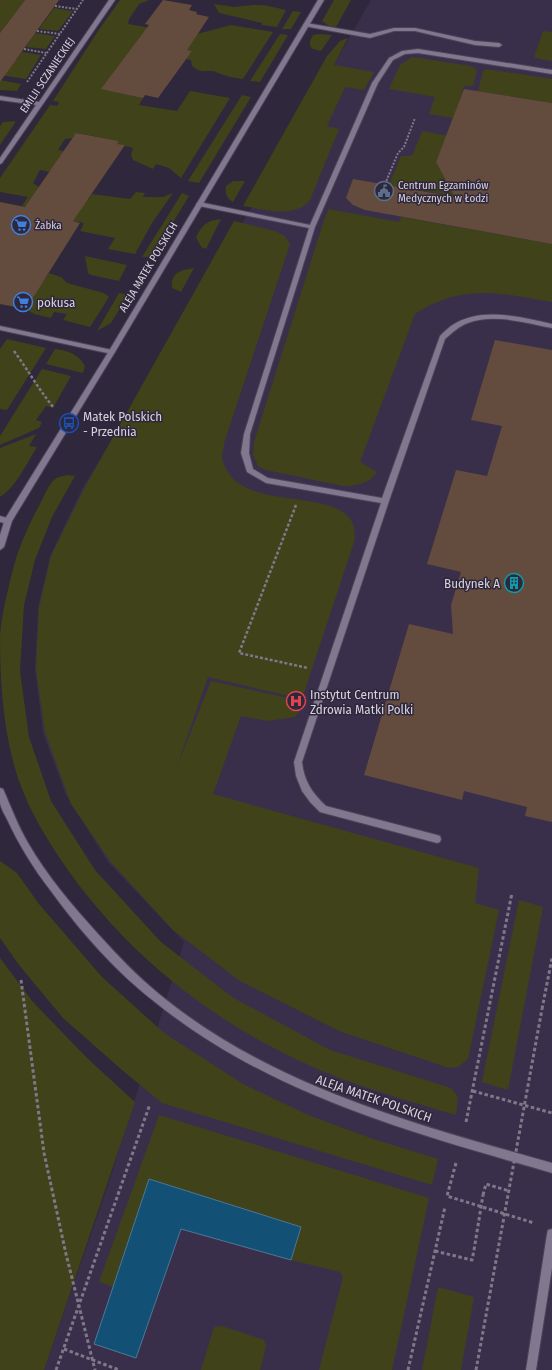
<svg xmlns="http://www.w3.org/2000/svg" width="552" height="1370" font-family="'Fira Sans Condensed',sans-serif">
	<rect width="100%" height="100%" fill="#2f273b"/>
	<polygon fill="#3a2f4a" points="371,0 552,0 552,1370 44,1370 110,1179 184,942 108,862 66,795 43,733 35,669 38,608 50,556 82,489 273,172"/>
	<g fill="#40421a">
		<polygon points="0,0 25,0 0,33"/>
		<path d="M120,0H149L139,4L129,19L128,24L193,35L231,25L273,32L243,79C234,78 225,76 216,72C206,69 203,75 192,66L191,60L186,59L192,51L176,48L143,98L139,105L177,111L190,91L230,98L181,178L169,168L156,164L153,169L133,160L131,155L133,148L117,144L119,141L77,133L73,138L65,139L58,150L64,151L50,172L40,170L33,183L39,187L88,200L92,194L130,199L136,192L145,193L143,197H163L173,193L152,223L135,254L108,249L115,238L80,231L84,223L68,220L70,215L22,206L28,197L0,192V178L50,105L57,106L59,102L53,101L100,28Z"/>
		<polygon points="334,0 351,0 336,27 329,26 322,21"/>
		<polygon points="214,4 234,7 253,5 264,5 286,10 277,27 262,25 262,23 219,13"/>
		<polygon points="54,8 73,11 58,31 39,29"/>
		<polygon points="293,11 301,12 291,29 282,29"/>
		<polygon points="543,31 552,32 552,61 539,59 534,57"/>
		<polygon points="35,33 55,36 46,49 26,47"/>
		<polygon points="280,34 288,35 260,82 250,81"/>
		<polygon points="318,34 332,35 321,51 313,49 310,46 310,41 313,35"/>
		<path d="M348,38L334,65L374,72L364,90L345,87L327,126L339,129L310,200C295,219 264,209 243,206L327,56L340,41Z"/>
		<polygon points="22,52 41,55 26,79 0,75 0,67 7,58 16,60"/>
		<polygon points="412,57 471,66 477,70 473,86 464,86 454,118 429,114 435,97 389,89 400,65"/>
		<polygon points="486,69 552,79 552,103 478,91 483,71"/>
		<polygon points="0,80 21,84 17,91 0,90"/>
		<polygon points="242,95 251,97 199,183 188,181"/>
		<polygon points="15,121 15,123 0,145 0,126 3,122"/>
		<polygon points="422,131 449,136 446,142 444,142 436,161 437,164 506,205 389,185 401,156 410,156 413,154"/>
		<path d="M233,181H245L233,202C226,198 225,193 226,186Z"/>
		<polygon points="182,193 189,196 152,257 142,257"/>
		<path d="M329,209L399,222L401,217L552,244V302C501,293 462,283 415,314L360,462L377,472C369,484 356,486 343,486L266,470L258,466L253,454L254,442L325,217Z"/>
		<path d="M221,219L206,249L201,247L196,237C203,224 206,221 221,219Z"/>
		<path d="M234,221L275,231L285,236L290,244L225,440C224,445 223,450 222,455C222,462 226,469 230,475C255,509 338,489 353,524C355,528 354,535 355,539L302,699L208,677L176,769L211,681L306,702L295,717L267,721L241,716L213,794L479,868L475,903L499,910L468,1059L458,1067L449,1068L339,1031L240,981L173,930L110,861L71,804L45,732L36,669L39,608L51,556L84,489Z"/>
		<polygon points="85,256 127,265 119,281 91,275 88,273"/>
		<path d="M194,268L181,292L172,288C170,272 182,270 194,268Z"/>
		<polygon points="49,273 61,277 67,283 104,293 109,297 90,327 63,320 67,314 54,312 51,318 34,314 26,309 35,295 0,288 45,279"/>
		<polygon points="119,293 124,294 127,297 111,323 97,331"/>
		<polygon points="7,339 46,348 7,410 0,409 0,349"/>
		<path d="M55,349C69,351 78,354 85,366L83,373L46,364Z"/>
		<polygon points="42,369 71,376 53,408 46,406 36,420 42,422 39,428 0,445 0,436"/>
		<path d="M36,434L29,446L37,447C26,464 17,486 0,497V448Z"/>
		<path d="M68,475L75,476L52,517L35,560L24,605L20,671L29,737L51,801L95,870L161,942L232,997L330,1050L451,1088L458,1097L456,1115C413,1102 369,1090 327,1073C225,1031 134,962 70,873C49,843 30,813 18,778C3,733 0,682 0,635C2,614 7,593 12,573C18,548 29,524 41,502C44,496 47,488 52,482C56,477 62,476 68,475Z"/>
		<polygon points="0,861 17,873 39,904 102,977 164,1033 243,1084 308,1115 373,1139 438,1159 432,1185 162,1103 122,1070 63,1018 19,965 0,938"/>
		<polygon points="519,900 543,907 508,1090 482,1082"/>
		<polygon points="0,958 33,1002 87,1058 135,1102 44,1370 0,1370"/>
		<polygon points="159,1115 429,1198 392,1370 319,1370 343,1277 340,1272 291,1260 300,1227 149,1179 114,1287 99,1282"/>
		<polygon points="438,1287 474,1297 461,1370 422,1370"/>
		<polygon points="222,1326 264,1340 266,1346 260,1370 201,1370 214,1327"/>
	</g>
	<polygon fill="#135075" stroke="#4e7794" points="149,1179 301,1227 291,1260 181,1229 136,1358 94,1344"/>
	<g fill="#634c3d">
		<polygon points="25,0 59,0 0,82 0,33"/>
		<polygon points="163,0 192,5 189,10 197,12 196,14 209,17 187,50 192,51 158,98 145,95 143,98 101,89 149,25 145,24"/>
		<polygon points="464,89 552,103 552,244 365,210 353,205 346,198 353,179 455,197 436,162"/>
		<polygon points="76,133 119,141 117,144 125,145 73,221 80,223 26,309 0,304 0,202 25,207"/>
		<polygon points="495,340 552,350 552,822 525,816 527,807 464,791 462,800 364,775 409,624 453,634 451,605 461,572 427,564 456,470 487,476 502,426 471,420"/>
	</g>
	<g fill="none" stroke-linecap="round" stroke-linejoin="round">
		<g stroke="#4c4557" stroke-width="2">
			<g id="service">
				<polygon points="306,23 370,34 394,28 415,28 475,41 499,43 502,45 499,47 475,45 415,31 394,31 370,38 304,26 303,25"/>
				<path d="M418,49L552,70V74L418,53L405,54L393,60L378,83L315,227L250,434L249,453L253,469L268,478L382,498L440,336C443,333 447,329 451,326C481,306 520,317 552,324V328C526,323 494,313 468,323C459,326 452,333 445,339L389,501L302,762C304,781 312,793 326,806L437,835L440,836L441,839L440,842L437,843L320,812L310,802L302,791L296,776L294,762L381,503L266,483L247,472L241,453L244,434L309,228L199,206L196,204L199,202L310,225L372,83L389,58L402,51Z"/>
				<polygon points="552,1229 552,1268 536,1370 526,1370 547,1234 548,1230"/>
			</g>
		</g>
		<g stroke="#4c4557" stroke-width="2">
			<g id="minor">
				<polygon points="109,0 115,0 2,163 0,164 0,158 36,105 0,100 0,96 39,102"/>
				<polygon points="0,326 112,350 115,352 112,354 0,330"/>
				<polygon points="0,516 11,519 12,521 8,524 0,522"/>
			</g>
		</g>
		<g stroke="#4c4557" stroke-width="2">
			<g id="tertiary">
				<polygon points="318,0 324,0 115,352 12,521 4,547 0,550 0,535 5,519 109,351"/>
				<path d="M0,788L3,789C11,807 18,826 28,843C47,876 72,905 98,934C117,955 137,976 159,994C272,1087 415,1124 552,1163V1173C413,1133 270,1095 155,1002C116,972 80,931 51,891C34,869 19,845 7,819C4,814 1,808 0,803C0,798 0,793 0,788Z"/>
			</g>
		</g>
		<g stroke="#7f7889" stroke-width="2" stroke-dasharray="2 1.5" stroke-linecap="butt">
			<polyline points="55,6 77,9"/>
			<polyline points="37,31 60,34"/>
			<polyline points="24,49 46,53"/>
			<polyline points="27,82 83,0"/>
			<polyline points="385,184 398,153 404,147 415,118"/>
		</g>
		<g stroke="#7f7889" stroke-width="2.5" stroke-dasharray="3 2" stroke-linecap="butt">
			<path d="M14,351C28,370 39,390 54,408"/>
			<polyline points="296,505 239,653 308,668"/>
		</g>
		<g stroke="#7f7889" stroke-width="3" stroke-dasharray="3.5 2.5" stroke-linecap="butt">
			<polyline points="21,980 44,1153 66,1254 95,1370"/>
			<polyline points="542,1009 552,958"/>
			<polyline points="473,1091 552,1113"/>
			<polyline points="466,1122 512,893"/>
			<polyline points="456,1163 447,1196 534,1223"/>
			<polyline points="483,1195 486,1184 509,1191"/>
			<polyline points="435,1251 472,1260 474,1250"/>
			<polyline points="64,1349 119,1370"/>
			<polyline points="56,1370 150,1104"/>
			<polyline points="408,1370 445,1207"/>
		</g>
		<use href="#service" fill="#817890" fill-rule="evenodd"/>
		<use href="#minor" fill="#817890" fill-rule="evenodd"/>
		<use href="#tertiary" fill="#817890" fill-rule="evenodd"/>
		<g stroke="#7f7889" stroke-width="3" stroke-dasharray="3.5 2.5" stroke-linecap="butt">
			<polyline points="474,1250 483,1195"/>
			<polyline points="476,1370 542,1009"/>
		</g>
	</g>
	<defs>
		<g id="civic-ring" transform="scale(1)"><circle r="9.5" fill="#2f273b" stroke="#5c6f8a" stroke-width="1.5"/><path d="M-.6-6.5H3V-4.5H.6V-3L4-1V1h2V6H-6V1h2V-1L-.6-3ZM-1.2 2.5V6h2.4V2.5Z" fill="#5c6f8a"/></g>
		<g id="supermarket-ring" transform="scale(1)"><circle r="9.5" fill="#2f273b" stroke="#3f7fe0" stroke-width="1.5"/><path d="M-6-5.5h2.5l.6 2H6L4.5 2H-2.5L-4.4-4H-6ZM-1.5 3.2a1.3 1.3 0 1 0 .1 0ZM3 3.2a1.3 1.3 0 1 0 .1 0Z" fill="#3f7fe0"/></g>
		<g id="bus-ring" transform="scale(1)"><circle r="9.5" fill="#2f273b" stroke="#1a4fb4" stroke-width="1.5"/><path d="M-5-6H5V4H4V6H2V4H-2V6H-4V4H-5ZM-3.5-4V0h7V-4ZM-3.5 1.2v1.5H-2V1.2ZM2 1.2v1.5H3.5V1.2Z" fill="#1a4fb4"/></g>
		<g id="building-ring" transform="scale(1)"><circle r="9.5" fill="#2f273b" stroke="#0f9aa8" stroke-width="1.5"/><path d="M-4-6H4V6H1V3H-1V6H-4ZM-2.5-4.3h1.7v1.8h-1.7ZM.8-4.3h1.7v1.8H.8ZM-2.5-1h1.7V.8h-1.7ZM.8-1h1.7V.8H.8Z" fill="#0f9aa8"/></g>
		<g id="hospital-ring" transform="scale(1)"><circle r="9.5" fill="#2f273b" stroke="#e0444e" stroke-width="1.5"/><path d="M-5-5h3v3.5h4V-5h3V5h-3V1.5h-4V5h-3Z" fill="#e0444e"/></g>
	</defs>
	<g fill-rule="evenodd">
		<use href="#civic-ring" x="384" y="191"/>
		<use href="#supermarket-ring" x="21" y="225"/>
		<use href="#supermarket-ring" x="23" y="302"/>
		<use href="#bus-ring" x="69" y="423"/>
		<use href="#building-ring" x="514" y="583"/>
		<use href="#hospital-ring" x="296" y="701"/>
	</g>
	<g text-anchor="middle" stroke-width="3" stroke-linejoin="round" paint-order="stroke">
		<g font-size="11" fill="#d6d1de" stroke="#2f273b">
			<text transform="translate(47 75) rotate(-56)" y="4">EMILII SCZANIECKIEJ</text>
			<text transform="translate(148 267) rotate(-59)" y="4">ALEJA MATEK POLSKICH</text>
		</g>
		<g font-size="11" fill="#d6d1de" stroke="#2f273b" text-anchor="start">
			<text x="398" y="189">Centrum Egzaminów<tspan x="398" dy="13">Medycznych w Łodzi</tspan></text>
			<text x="35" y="229">Żabka</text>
		</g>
		<g font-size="13" fill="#d6d1de" stroke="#2f273b" text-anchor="start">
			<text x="37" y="307">pokusa</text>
			<text x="83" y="421">Matek Polskich<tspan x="83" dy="15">- Przednia</tspan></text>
			<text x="500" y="588" text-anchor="end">Budynek A</text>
			<text x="310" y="699">Instytut Centrum<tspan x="310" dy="15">Zdrowia Matki Polki</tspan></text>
		</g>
		<g font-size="13" fill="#d6d1de" stroke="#2f273b">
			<text transform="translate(374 1098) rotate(19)" y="5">ALEJA MATEK POLSKICH</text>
		</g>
	</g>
</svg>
